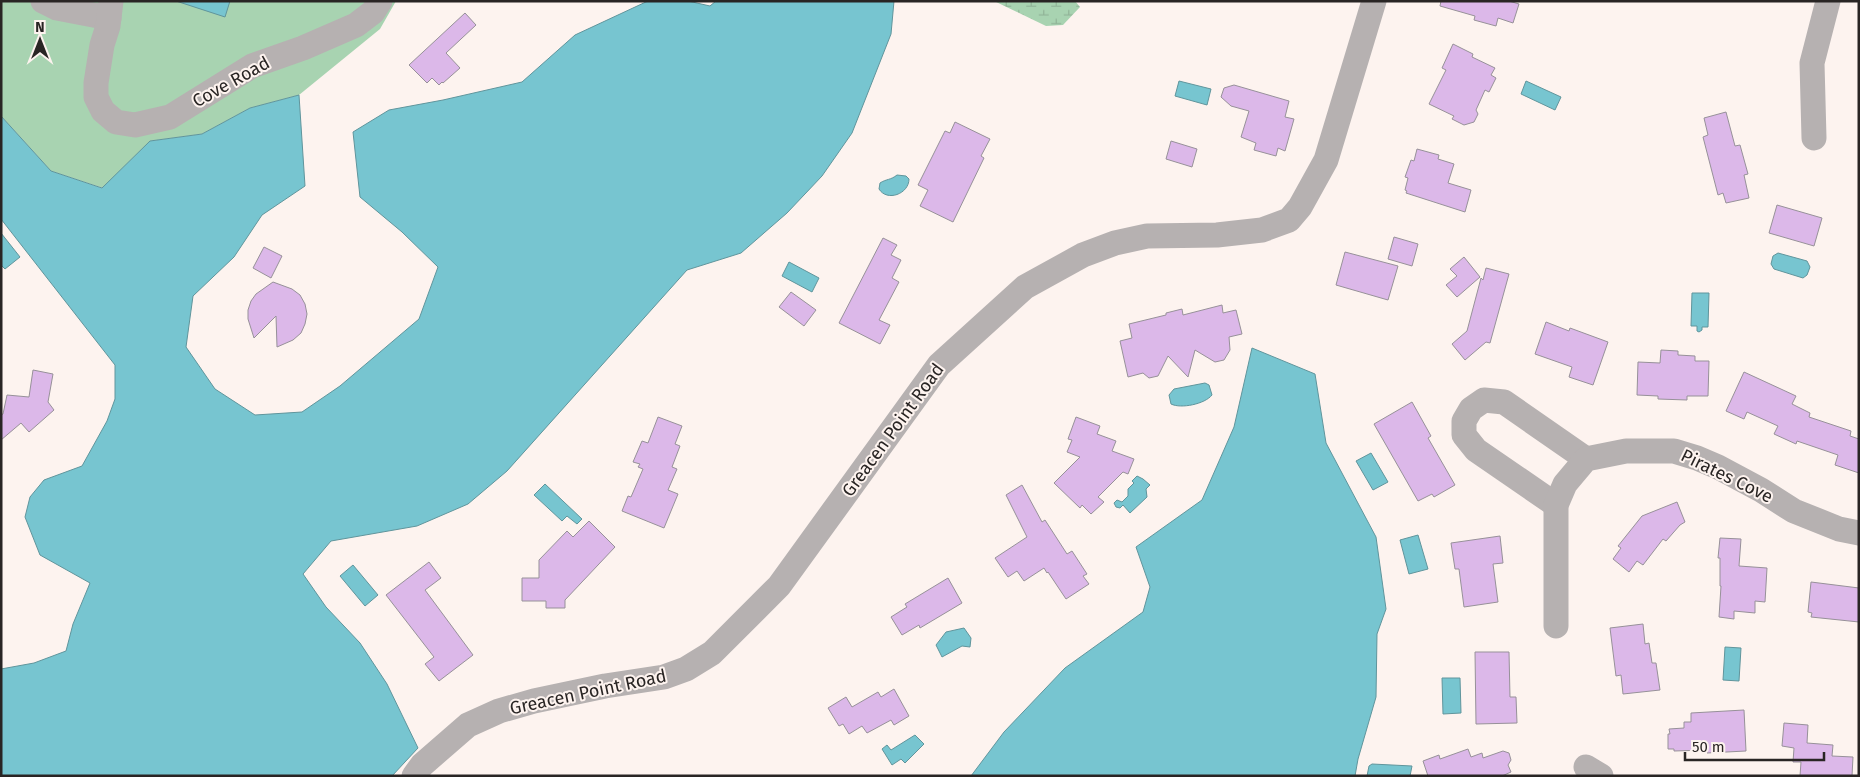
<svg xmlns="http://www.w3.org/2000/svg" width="1860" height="777" font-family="'Fira Sans',sans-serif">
	<defs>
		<pattern id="wetland-marsh" width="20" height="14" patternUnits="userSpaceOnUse" patternTransform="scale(1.25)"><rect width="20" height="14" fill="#a8d3b1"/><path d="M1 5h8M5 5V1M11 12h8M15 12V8" fill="none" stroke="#91b598"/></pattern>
	</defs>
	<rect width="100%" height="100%" fill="#fdf3ef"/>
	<polygon fill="#a8d3b1" points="1,1 396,1 380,29 299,95 250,108 202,134 150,141 103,188 51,171 1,116"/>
	<polygon fill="url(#wetland-marsh)" points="994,1 1075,1 1080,7 1063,25 1046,26"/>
	<g fill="#77c5d0" stroke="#60959c">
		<polygon points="176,1 230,1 225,17"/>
		<polygon points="648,1 688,1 710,6 716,1 894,1 891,34 852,133 822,176 787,213 741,253 687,270 507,471 468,504 417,526 331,541 303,574 326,607 360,643 387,684 418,748 392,776 1,776 1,669 34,663 66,651 73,624 90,583 40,555 25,517 30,497 44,480 82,466 107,421 115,399 115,365 1,219 1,116 51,171 102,188 150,141 202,134 250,108 299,95 305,186 262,215 234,257 193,296 186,347 215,389 255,415 302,412 340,386 419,319 438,267 402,232 360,197 353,132 389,110 443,100 522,82 575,35"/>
		<polygon points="1179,81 1211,89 1207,105 1175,96"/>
		<polygon points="1526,81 1561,97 1555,110 1521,94"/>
		<path d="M897,175L906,176L909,179C909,194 887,202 879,189L880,183C886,179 891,180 897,175Z"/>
		<polygon points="1,233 20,257 5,269 1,265"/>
		<polygon points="1778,253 1807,261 1810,267 1807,275 1803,278 1774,269 1771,264 1773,256"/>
		<polygon points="789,262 819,278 812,292 782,276"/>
		<polygon points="1692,293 1709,293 1708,327 1702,327 1702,330 1699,332 1697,331 1697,326 1691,326"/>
		<polygon points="1252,348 1315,374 1326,443 1376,537 1386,609 1377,634 1376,697 1358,759 1355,776 971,776 1004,732 1065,668 1143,612 1150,587 1136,547 1202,500 1234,427"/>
		<path d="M1205,383L1209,385L1212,395C1205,404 1181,409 1171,404L1169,395L1174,389Z"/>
		<polygon points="1371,453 1388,482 1373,490 1356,461"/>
		<polygon points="1137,476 1143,479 1150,485 1146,489 1147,497 1130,513 1123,505 1120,508 1116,507 1114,503 1117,500 1122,502 1128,496 1128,489 1134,483 1132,481"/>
		<polygon points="545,484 582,519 577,524 567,516 562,521 534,495"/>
		<polygon points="1418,535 1428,569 1409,574 1400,540"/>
		<polygon points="353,565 378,595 365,606 340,576"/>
		<polygon points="964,628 971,638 970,647 962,646 942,657 936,645 946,632"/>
		<polygon points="1725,647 1741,648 1739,681 1723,680"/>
		<polygon points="1442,678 1460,678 1461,713 1443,714"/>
		<polygon points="915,735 924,744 905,763 901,759 892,765 882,749 887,745 891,750"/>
		<polygon points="1372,764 1412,766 1410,776 1367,776 1369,766"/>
	</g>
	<g fill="#dcb8e9" stroke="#979199">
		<polygon points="1441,1 1509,1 1519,4 1513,23 1498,18 1496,26 1474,20 1475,16 1440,6"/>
		<polygon points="465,13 476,25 446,53 460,68 443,83 442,82 439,85 432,78 427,83 409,65"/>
		<polygon points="1453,44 1473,54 1472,57 1495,68 1491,75 1496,78 1489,92 1485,90 1476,110 1478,114 1474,122 1464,125 1452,119 1454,116 1429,104 1446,70 1442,68"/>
		<polygon points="1234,85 1289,101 1285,117 1294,119 1285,151 1278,148 1276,156 1254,150 1256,143 1241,137 1249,111 1231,106 1221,97 1224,88"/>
		<polygon points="1726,112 1735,146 1740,145 1748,174 1744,175 1749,198 1726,203 1723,193 1718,195 1703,137 1708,135 1704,118"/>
		<polygon points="955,122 990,139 981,156 984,158 953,222 920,206 928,190 918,185 945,131 950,133"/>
		<polygon points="1171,141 1197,149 1192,167 1166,159"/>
		<polygon points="1417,149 1439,155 1438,159 1454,164 1448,183 1471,190 1465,212 1406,193 1407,191 1405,190 1408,178 1405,177 1411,160 1414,161"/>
		<polygon points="1777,205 1822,218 1814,246 1769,233"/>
		<polygon points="1394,237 1418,244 1412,266 1388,259"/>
		<polygon points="883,238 897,245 891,255 901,260 892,278 899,282 879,320 890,325 880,344 839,323"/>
		<polygon points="264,247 282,256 271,278 253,268"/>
		<polygon points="1345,252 1398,266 1388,300 1336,285"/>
		<polygon points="1464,257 1480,277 1457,297 1446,285 1457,276 1450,269"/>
		<polygon points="1486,268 1509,274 1490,343 1486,342 1465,360 1452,344 1467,331 1481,278 1483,280"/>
		<polygon points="273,282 292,289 300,295 305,304 307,314 305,324 301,333 293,340 277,347 276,316 254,338 248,319 248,310 251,301 256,294"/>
		<polygon points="791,292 816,310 804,326 779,307"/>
		<polygon points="1222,305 1223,313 1236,310 1242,334 1229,337 1230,350 1224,360 1215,362 1195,350 1188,377 1168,356 1158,376 1149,378 1143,373 1128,377 1120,341 1132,338 1129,324 1166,315 1166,313 1182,309 1183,315"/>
		<polygon points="1546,322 1569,331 1570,328 1608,342 1593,385 1569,377 1572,367 1535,354"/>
		<polygon points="1661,350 1678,351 1678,355 1695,356 1695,361 1709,361 1708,396 1687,396 1687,400 1658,399 1658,396 1637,395 1638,362 1660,363"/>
		<polygon points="33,370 53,374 48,402 54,410 29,432 21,423 1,440 1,415 3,414 7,395 29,397"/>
		<polygon points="1744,372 1796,396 1792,404 1810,413 1809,417 1851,431 1850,436 1859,439 1859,473 1835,465 1838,455 1797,441 1796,444 1774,434 1778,426 1747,412 1744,419 1726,411"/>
		<polygon points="1412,402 1431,436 1428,438 1455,485 1434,497 1432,494 1418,501 1374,424"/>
		<polygon points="658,417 682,426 675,444 680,446 672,467 677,469 668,490 678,494 664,528 622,511 628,496 631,497 643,469 638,467 640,464 633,462 642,441 648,443"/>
		<polygon points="1076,417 1100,426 1097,434 1116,441 1112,451 1134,459 1128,474 1123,472 1098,497 1104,502 1091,514 1082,505 1080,508 1054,483 1080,457 1067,452 1072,440 1068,439"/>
		<polygon points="1022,485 1042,522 1045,520 1067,554 1072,551 1087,574 1083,576 1089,584 1066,599 1048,572 1047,573 1044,568 1024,581 1017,571 1008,577 995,558 1027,537 1006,495"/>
		<polygon points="1677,502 1685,522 1680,525 1666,541 1663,539 1643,565 1637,561 1629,572 1613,559 1621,548 1618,546 1642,516"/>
		<polygon points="589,521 615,547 565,600 565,608 546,608 546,601 522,601 522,578 539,578 539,560 567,531 573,537"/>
		<polygon points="1500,536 1503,563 1493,564 1498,602 1464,607 1459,569 1455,569 1451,543"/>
		<polygon points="1720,538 1741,539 1739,566 1767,568 1765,602 1755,601 1755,613 1734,611 1734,619 1719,617 1721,586 1720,586 1720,558 1718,558"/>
		<polygon points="429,562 441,578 425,590 473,655 439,681 425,664 434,657 386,595"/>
		<polygon points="948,578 962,603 920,628 919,625 902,635 891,617 907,607 905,604"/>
		<polygon points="1811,582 1859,588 1859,622 1811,617 1812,613 1808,612"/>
		<polygon points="1643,624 1645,644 1649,643 1652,663 1656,663 1660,690 1623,694 1621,675 1616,676 1610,628"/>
		<polygon points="1475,652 1509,652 1510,697 1516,697 1517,723 1476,724"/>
		<polygon points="894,689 909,716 894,725 891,720 867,733 862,726 849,734 843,724 839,726 828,708 846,697 852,707 878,692 881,697"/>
		<polygon points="1744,710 1746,751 1707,753 1707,750 1674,751 1674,749 1668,749 1668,734 1670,734 1669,729 1684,728 1684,722 1691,722 1691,713"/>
		<polygon points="1784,723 1808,725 1807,743 1833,745 1832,756 1853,757 1852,776 1800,776 1801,762 1793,762 1794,748 1782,746"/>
		<polygon points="1468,749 1471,757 1482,753 1483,758 1503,751 1509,753 1511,760 1508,765 1511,772 1502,776 1428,776 1423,761 1439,755 1440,759"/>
	</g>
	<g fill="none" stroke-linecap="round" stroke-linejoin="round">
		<g stroke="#b6b1b1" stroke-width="25">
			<polyline points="43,1 57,8 109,18"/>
			<polyline points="111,1 108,26 102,45 96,83 96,97 103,111 116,122 135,125 170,117 252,66 303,48 356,25 373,12 380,1"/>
			<polyline points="1814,138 1812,63 1828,1"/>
			<polyline points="1556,505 1476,450 1464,435 1464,421 1471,409 1484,400 1504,402 1586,459"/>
			<polyline points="1556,626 1556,505 1565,484 1586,459 1626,451 1674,451 1697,458 1718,467 1761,490 1794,511 1839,529 1859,533"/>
			<polyline points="1586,767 1601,776"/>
			<polyline points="414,776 422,765 468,725 499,711 534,701 605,686 664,677 686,669 712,653 779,586 939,365 1025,287 1083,255 1115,243 1147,236 1217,235 1262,230 1289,220 1300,207 1326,160 1374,1"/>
		</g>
	</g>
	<g text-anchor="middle" stroke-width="4" stroke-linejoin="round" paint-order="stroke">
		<g font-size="18" fill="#292524" stroke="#fdf3ef">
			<text transform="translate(231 82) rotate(-29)" y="6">Cove Road</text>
			<text transform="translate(893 430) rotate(-54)" y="6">Greacen Point Road</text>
			<text transform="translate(1727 476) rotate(26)" y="6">Pirates Cove</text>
			<text transform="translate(588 692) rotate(-12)" y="6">Greacen Point Road</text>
		</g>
	</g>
	<rect width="1860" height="777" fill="none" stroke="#292524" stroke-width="5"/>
	<g transform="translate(40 40)" stroke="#fdf3ef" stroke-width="4" paint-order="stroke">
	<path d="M0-4L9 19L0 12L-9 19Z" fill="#292524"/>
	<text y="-8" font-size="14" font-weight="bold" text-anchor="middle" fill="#292524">N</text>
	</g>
	<path d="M1685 752v8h139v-8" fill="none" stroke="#292524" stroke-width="2.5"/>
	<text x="1692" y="752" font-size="15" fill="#292524" stroke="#fdf3ef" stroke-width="4" paint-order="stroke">50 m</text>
</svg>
